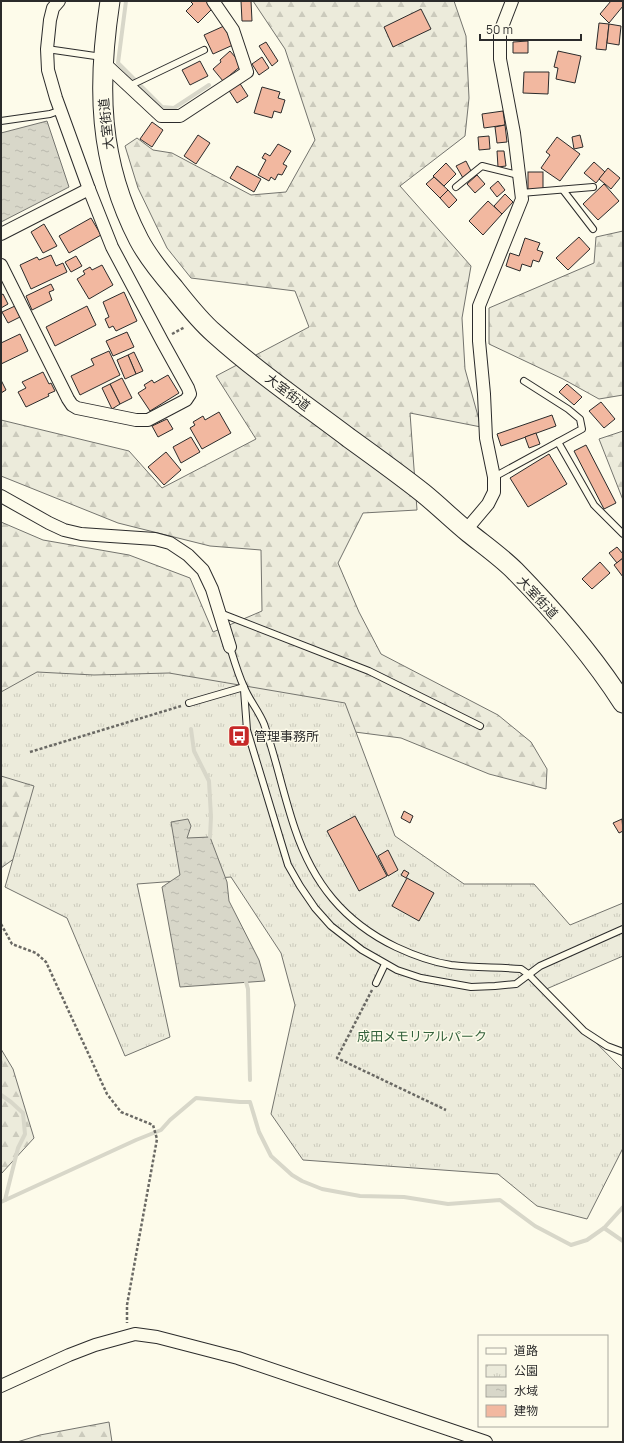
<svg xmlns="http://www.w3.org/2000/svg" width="624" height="1443" font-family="Manrope,'Noto Sans JP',sans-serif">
	<defs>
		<pattern id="forest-firs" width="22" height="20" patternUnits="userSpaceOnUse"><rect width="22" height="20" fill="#ecebdb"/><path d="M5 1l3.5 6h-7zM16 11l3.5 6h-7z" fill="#cbcabc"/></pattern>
		<pattern id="park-tufts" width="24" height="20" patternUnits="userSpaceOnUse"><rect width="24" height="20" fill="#ecebdb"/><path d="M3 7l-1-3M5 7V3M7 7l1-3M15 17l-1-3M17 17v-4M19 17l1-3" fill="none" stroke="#cbcabc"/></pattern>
		<pattern id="water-ripples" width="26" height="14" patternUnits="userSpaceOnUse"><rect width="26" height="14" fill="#d8d7c9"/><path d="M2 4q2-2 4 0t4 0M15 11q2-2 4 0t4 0" fill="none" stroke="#bab9ad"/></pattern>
	</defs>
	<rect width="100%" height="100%" fill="#fdfbea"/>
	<g fill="url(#forest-firs)" stroke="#74746e">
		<polygon points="253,1 454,1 466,36 469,98 465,136 400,186 471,266 462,318 465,369 481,427 410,413 417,510 363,513 338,563 359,612 381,654 498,715 531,742 547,769 546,789 489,774 401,738 324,728 46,836 1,868 1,522 43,540 129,555 190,578 213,632 262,611 261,550 210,546 118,523 1,476 1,420 129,451 162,488 256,439 216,376 309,327 295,291 191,278 167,248 138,188 125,146 137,138 153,150 172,153 251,195 286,192 315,140 285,49"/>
		<polygon points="623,231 623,395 599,399 563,379 489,344 489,308 594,263 596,237"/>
		<polygon points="623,431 623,500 599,439"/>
		<polygon points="1,1049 13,1069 34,1138 1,1174"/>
		<polygon points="109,1422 112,1442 17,1442 40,1435"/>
	</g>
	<polygon fill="url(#park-tufts)" stroke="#74746e" points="37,672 94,675 169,673 345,703 395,836 464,884 534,884 570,925 623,903 623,956 544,990 623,1070 623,1148 587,1219 537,1206 498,1174 303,1160 271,1114 295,1005 281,953 231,877 137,884 170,1037 125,1056 67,918 5,887 34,786 1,776 1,692"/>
	<g fill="url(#water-ripples)" stroke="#74746e">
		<polygon points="47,121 69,187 1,222 1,133"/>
		<polygon points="188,819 191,826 187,838 210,837 227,882 229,901 259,960 265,981 180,987 162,887 180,875 171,822"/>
	</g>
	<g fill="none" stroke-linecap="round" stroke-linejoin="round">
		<g stroke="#d8d7c9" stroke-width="4">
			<polyline points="126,1 118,63 162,107 174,108 209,85"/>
			<polyline points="191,729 194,751 209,781 211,817 210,837"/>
			<polyline points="246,982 248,989 250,1080"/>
			<polyline points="1,1062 1,1065"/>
			<polyline points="1,1095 11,1102 23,1113 25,1134 18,1148 5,1200"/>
			<polyline points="1,1202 136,1140 161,1130 170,1120 196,1098 240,1102 250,1102 259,1132 271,1156 292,1175 302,1181 322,1189 360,1196 404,1197 448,1204 500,1200 535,1226 571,1245 587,1240 604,1228 623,1241"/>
			<polyline points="604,1228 623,1207"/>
		</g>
	</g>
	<g fill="#f2b8a0" stroke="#2b2b2b">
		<polygon points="190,1 208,1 214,7 198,23 186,11 193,4"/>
		<polygon points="241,1 251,1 252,21 242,21"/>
		<polygon points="611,1 623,1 623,6 609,23 600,14"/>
		<polygon points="421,9 431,29 393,47 384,27"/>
		<polygon points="599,23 609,24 606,50 596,49"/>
		<polygon points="609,24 621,26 619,45 607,43"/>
		<polygon points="224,26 233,45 213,54 204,35"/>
		<polygon points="528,41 528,53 513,53 513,42"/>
		<polygon points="266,42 278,61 272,66 259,46"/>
		<polygon points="230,51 242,65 223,81 213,69 221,62 220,60"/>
		<polygon points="558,51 581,56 575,83 556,79 558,68 554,67"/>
		<polygon points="262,57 269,68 259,75 252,64"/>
		<polygon points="200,61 208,76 190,85 182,70"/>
		<polygon points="524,72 549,72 548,94 523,93"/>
		<polygon points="239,82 248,96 237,103 228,89"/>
		<polygon points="262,87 280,92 278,98 285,100 281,113 274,111 272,118 254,113"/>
		<polygon points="503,111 505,125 484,128 482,114"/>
		<polygon points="152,122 163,130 152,147 140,139"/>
		<polygon points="505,125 507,142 497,143 495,127"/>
		<polygon points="198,135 210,143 196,164 184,156"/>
		<polygon points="580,135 583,147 574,149 572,137"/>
		<polygon points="489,136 490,149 479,150 478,137"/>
		<polygon points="557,137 580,154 560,181 541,168 550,155 546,152"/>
		<polygon points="278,144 291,151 283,164 287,166 282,175 278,174 275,180 271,177 269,181 258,175 266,160 262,158 265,153 270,156"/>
		<polygon points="497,151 504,151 506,166 498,167"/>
		<polygon points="466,161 472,173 463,178 456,166"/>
		<polygon points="594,162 605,172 596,183 584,173"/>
		<polygon points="446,163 456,174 444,186 433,176"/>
		<polygon points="237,166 261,179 254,192 230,178"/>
		<polygon points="608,168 620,178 611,189 599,179"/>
		<rect x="528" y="172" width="15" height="18"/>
		<polygon points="477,175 485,184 475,193 467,184"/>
		<polygon points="434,177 448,190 440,198 426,184"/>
		<polygon points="498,181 505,190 497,197 490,188"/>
		<polygon points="604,184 619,201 598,220 583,204"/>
		<polygon points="448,190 457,200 449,208 440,198"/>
		<polygon points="505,194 513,202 502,214 494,206"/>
		<polygon points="488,201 502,214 483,235 469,221"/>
		<polygon points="91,218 101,235 69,253 59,236"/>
		<polygon points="44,224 57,246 43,253 31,232"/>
		<polygon points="579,237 590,249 568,270 556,258"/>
		<polygon points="525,238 540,243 537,250 543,252 539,262 533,260 531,267 522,264 520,271 506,266 510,253 519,256"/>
		<polygon points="51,255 56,266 63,263 67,272 31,289 20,265 37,257 39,260"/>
		<polygon points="76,256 82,266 71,272 65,262"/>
		<polygon points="102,265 113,285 89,299 77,279 85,274 83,271 90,267 92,270"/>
		<polygon points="51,284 54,290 49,292 52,300 32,310 26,296"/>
		<polygon points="124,292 137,321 116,331 113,326 109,328 105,319 109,317 103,302"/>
		<polygon points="3,294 8,304 1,308 1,295"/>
		<polygon points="15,306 20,317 8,323 2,312"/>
		<polygon points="87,306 96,325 55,346 46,327"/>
		<polygon points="127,332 134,347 113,356 106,341"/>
		<polygon points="20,334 28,351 1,364 1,343"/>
		<polygon points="109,351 120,375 80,395 71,376 94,365 91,359"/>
		<polygon points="134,352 143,371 136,374 128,355"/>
		<polygon points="128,355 136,374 125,379 117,360"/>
		<polygon points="43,372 49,384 51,383 55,391 48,394 49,396 26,407 18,392 26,388 22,382"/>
		<polygon points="168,375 179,393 150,411 138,393 146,388 144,385 152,380 154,383"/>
		<polygon points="122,378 132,398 120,404 110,384"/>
		<polygon points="1,380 6,390 1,393"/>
		<polygon points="110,384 120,404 112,409 102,388"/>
		<polygon points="567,384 582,397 574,405 559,392"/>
		<polygon points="601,402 615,419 604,428 589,411"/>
		<polygon points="219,412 231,433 202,449 190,428 195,425 193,422 203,416 205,420"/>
		<polygon points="552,415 556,426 501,446 497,434"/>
		<polygon points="167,419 173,429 158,437 152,426"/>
		<polygon points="536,433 540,444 529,448 525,437"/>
		<polygon points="191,437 200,452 181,463 173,447"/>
		<polygon points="586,445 616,503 604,509 574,451"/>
		<polygon points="166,452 181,470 164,485 148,467"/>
		<polygon points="549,454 567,484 528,507 510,478"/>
		<polygon points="617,547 623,554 623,558 617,563 609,553"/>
		<polygon points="623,558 623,577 614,565"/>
		<polygon points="600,562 610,573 592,589 582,579"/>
		<polygon points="404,811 413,816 410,823 401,818"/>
		<polygon points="355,816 387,876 359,891 327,831"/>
		<polygon points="622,819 623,831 619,833 613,823"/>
		<polygon points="388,850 398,870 388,876 378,856"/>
		<polygon points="404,870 409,873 406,878 401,875"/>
		<polygon points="407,878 434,893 419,921 392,906"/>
	</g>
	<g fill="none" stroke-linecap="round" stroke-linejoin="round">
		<g stroke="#2b2b2b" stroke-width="8">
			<g id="lane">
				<polyline points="47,49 102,57"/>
				<polyline points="129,86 204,50"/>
				<polyline points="1,121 50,114 61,110"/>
				<polyline points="456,187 482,166 518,175"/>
				<polyline points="563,190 593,229"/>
				<polyline points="521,193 593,187"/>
				<polyline points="558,442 594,505 623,534"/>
				<polyline points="494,477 582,429 580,419 568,409 524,381"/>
				<polyline points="220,613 369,671 480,726"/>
				<path d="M230,647C234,660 238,674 244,687C249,700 259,711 264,724C276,758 283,794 295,829C313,883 344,922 396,947C413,955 432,962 451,965C474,968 498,967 521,969L528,974L584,1031L607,1046L623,1052"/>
				<polyline points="244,690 247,730 288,865 300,886 315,908 331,926 362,950 397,970 421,978 471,987 495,986 516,984 540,966 623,929"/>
				<polyline points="189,703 244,687"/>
				<polyline points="376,983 385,964"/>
			</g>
		</g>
		<g stroke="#2b2b2b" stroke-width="14">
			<g id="street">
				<polyline points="103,62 161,116 180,116 247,72 233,30 213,1"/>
				<polyline points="1,234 89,189"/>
				<polyline points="1,265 68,399 72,405 77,408 136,420 148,420 186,400 190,394 188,388 162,341 112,247 89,189 56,98 48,70 47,49 50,20 53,8 59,1"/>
				<polyline points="1,496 49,523 64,530 81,534 155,539 170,543 188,555 203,570 212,589 230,647"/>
				<polyline points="466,530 488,504 494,492 494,477 486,438 484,394 479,341 479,306 522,199 514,133 500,59 500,32 512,1"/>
				<polyline points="1,1386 69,1355 95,1345 135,1334 157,1337 238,1358 486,1442"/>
			</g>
		</g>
		<g stroke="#2b2b2b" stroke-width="21">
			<path id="primary" d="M110,1C97,86 98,161 139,240C148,257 161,273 174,288C186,303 199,320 214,333C256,371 304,404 349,438C374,456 399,474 423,493C439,506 453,520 469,533C484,545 501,557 515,571C555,612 592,655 623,703"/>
		</g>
		<g stroke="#6a6964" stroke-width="2.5" stroke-dasharray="3 2" stroke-linecap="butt">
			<polyline points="172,334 185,327"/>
			<polyline points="30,752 181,706"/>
			<polyline points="1,924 12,944 36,953 46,962 107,1094 121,1112 153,1125 157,1139 127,1305 127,1323"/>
			<polyline points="372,990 337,1058 446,1110"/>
		</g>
		<use href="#lane" stroke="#fdfbea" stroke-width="6"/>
		<use href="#street" stroke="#fdfbea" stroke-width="12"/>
		<use href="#primary" stroke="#fdfbea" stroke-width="19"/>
	</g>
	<defs>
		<g id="bus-square" transform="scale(1.15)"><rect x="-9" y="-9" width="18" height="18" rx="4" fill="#c62828" stroke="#fdfbea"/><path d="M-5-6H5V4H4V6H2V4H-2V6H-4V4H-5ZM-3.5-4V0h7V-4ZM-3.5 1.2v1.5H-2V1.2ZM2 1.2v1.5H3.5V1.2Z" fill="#fff"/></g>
	</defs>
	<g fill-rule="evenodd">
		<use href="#bus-square" x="239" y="736"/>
	</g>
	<g text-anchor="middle" stroke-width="3" stroke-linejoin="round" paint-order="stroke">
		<g font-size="13" fill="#2b2b2b" stroke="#fdfbea">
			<text transform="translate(106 124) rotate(-96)" y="5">大室街道</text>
			<text transform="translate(288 392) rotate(37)" y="5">大室街道</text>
			<text transform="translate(538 597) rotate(47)" y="5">大室街道</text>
		</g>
		<g font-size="13" fill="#2b2b2b" stroke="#fdfbea" text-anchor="start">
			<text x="254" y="741">管理事務所</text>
		</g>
		<g font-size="13" fill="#34623c" stroke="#fdfbea">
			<text x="422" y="1041">成田メモリアルパーク</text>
		</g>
	</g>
	<rect width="624" height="1443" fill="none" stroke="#2b2b2b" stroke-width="4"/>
	<rect x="478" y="1335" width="130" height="92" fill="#fdfbea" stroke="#a9a89e"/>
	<rect x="486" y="1348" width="20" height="6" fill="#fdfbea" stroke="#a9a89e"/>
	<text x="514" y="1355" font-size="12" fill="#2b2b2b">道路</text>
	<rect x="486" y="1365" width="20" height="12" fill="url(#park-tufts)" stroke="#a9a89e"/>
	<text x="514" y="1375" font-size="12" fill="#2b2b2b">公園</text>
	<rect x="486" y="1385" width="20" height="12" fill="url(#water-ripples)" stroke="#a9a89e"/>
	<text x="514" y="1395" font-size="12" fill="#2b2b2b">水域</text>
	<rect x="486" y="1405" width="20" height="12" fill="#f2b8a0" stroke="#a9a89e"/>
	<text x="514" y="1415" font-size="12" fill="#2b2b2b">建物</text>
	<path d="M480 34v6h101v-6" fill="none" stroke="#2b2b2b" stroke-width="2"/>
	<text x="486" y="34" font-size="12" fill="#2b2b2b" stroke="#fdfbea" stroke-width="3" paint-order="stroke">50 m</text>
</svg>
